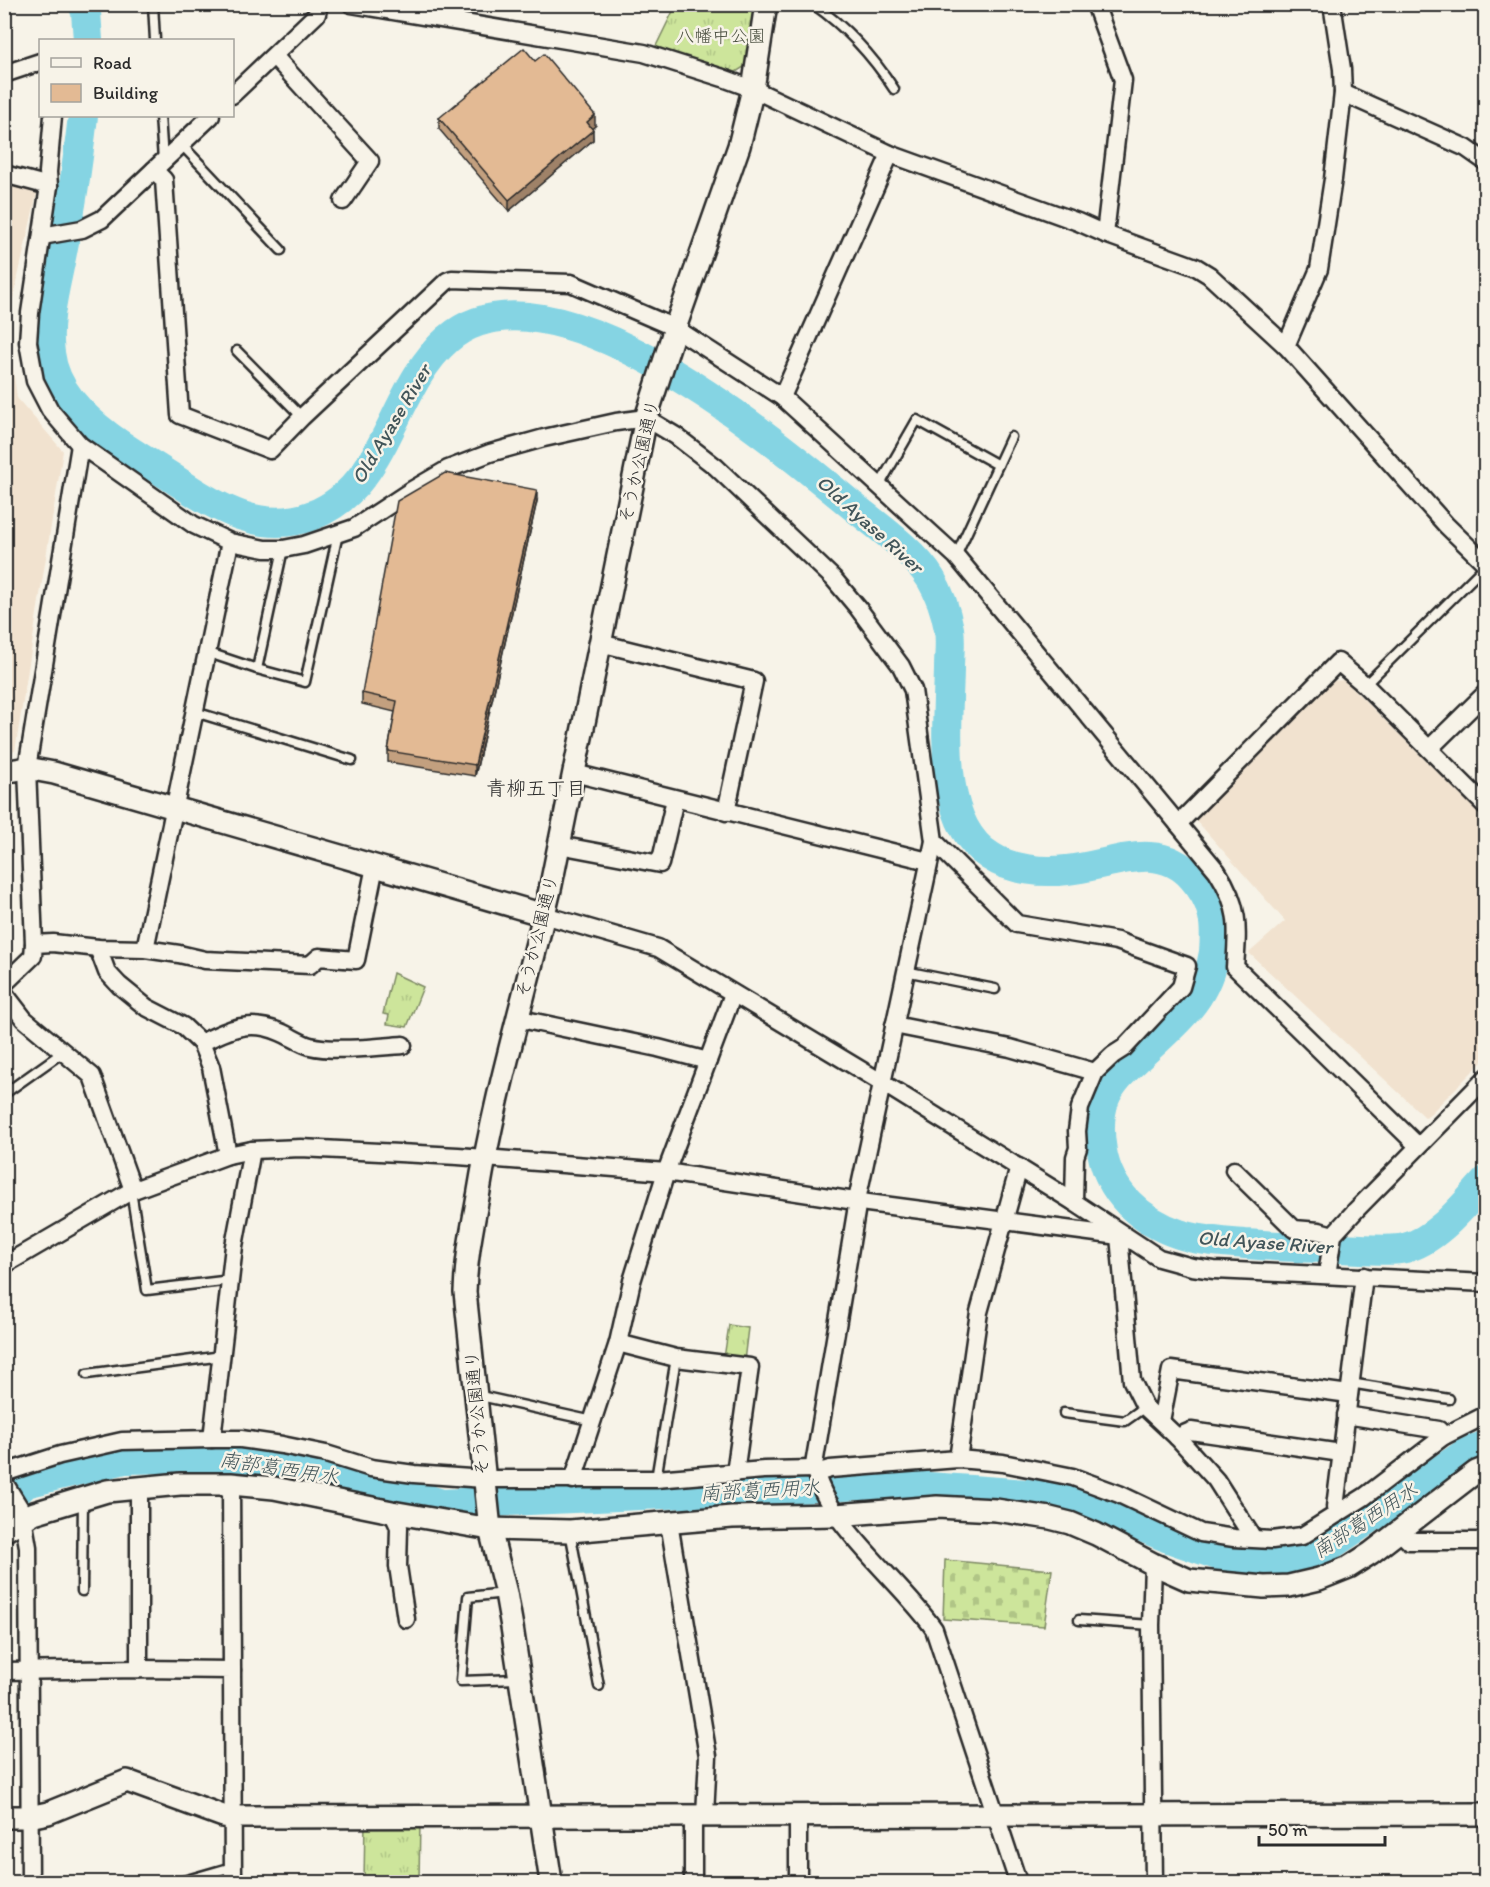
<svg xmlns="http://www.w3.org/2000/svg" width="1490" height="1887" font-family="Itim,'Klee One',sans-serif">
	<defs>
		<pattern id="grass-tufts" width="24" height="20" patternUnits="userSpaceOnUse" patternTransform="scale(1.5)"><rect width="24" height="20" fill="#cde59b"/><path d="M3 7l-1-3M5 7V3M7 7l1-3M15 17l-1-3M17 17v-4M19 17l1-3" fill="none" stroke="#b0c586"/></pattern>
		<pattern id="cemetery-stones" width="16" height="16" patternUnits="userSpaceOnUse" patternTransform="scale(1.5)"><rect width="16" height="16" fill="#cde59b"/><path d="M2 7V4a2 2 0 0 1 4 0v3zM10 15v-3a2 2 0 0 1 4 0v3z" fill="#b0c586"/></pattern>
	</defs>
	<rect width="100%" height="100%" fill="#f7f3e8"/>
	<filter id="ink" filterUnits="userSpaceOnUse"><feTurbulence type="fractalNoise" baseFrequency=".0167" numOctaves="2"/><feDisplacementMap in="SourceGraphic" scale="12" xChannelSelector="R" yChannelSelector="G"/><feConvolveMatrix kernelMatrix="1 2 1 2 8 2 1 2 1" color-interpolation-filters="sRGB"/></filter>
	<g filter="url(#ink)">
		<g fill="#f1e2cf">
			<polygon points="5,182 38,189 7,325 17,398 63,451 15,751 5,753"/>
			<polygon points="1344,680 1485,819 1485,1059 1426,1118 1249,953 1285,921 1195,819 1332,681"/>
		</g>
		<g fill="url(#grass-tufts)" stroke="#7c8863" stroke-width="1.5">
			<polygon points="676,5 756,5 747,65 736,72 655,48"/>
			<polygon points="393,973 423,987 407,1027 387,1024 389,1015 383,1014"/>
			<polygon points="729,1325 748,1328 744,1361 724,1358"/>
			<polygon points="420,1819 419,1882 364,1882 365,1820"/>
		</g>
		<polygon fill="url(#cemetery-stones)" stroke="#7c8863" stroke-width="1.5" points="945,1560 1052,1570 1044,1626 943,1619"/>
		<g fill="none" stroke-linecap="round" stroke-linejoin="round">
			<g stroke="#85d4e3" stroke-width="30">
				<polyline points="83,4 86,12 88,40"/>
				<path d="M83,116C78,160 72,204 63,247C57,281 45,318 50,353C52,370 60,387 71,401C99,436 141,457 177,481C217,508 263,535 313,515C388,486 391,388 448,339C547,253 767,435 843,498C871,522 912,548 931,579C940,594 946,613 949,629C951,642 949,656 949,669C948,725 936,822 990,856C1011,870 1043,873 1067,870C1110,866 1158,838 1193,878C1201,887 1209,900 1212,912C1216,925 1215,939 1214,952C1207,1002 1173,1024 1139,1057C1126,1069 1112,1081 1105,1098C1099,1114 1099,1134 1102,1151C1109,1192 1140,1221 1179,1234C1200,1241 1223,1242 1245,1244C1276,1246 1307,1248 1338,1248C1354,1248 1391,1252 1405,1248C1436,1241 1465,1204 1486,1181"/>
				<polyline points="4,1504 26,1483 125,1459 214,1457 388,1487 442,1504 885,1484 1070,1497 1166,1537 1238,1562 1262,1563 1313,1557 1466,1453 1486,1445"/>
			</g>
			<g stroke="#2b2b2b" stroke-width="13">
				<g id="service">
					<polyline points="153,4 155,40"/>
					<path d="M813,4C846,27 872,55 894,89"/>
					<polyline points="160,116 163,160"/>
					<polyline points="181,144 281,250"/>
					<polyline points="237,351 302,417"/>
					<polyline points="879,486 917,420 998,465"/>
					<polyline points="956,556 1011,437"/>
					<polyline points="206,652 257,669 305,682 338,534"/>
					<polyline points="257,669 283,549"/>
					<polyline points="1365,685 1486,565"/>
					<polyline points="195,712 352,760"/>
					<polyline points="905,971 995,989"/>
					<polyline points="4,1094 63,1052"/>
					<polyline points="131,1191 147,1290 231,1280"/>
					<polyline points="87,1374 222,1356"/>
					<polyline points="1350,1383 1449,1399"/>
					<polyline points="476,1395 593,1421"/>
					<polyline points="1064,1413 1125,1421 1145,1407"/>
					<polyline points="656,1479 676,1358"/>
					<polyline points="570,1531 599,1686"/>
					<polyline points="82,1591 83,1499"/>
					<polyline points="505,1593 468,1597 461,1681 518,1679"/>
					<polyline points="1079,1620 1151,1625"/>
					<polyline points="180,1882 232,1867"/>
				</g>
			</g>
			<g stroke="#2b2b2b" stroke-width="21">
				<g id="minor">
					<polyline points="351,4 644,53 723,78 753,89 890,154 1078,222 1105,234 1196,267 1209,275 1286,346 1446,525 1486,564"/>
					<polyline points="1095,4 1123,80 1105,234"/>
					<polyline points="274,56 370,161 343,201"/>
					<polyline points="4,74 40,62"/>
					<polyline points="1343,93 1466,148 1486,162"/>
					<polyline points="232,95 317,14 319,4"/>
					<polyline points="53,116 48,172 49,186 30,313 28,342 35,381 50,410 80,445 194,525 230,542 265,549 283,549 304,545 354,528 412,490 448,469 490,453 544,438 616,422 646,418 676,436 716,467 833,578 858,608 901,666 913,690 934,841 857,1200"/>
					<path d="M154,170L164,180L180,415L270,450L302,417L447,281L452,279L571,283L675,328L782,397L956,556L1217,871C1240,907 1238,927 1235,967L1418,1146"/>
					<polyline points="4,174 49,186"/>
					<polyline points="42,236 82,229 102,219 211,116"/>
					<polyline points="1286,346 1319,269 1333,179 1343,93 1342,69 1332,4"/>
					<polyline points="782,397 890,154"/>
					<polyline points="600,643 754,681 726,812"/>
					<polyline points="1429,749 1486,693"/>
					<polyline points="574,773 928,861"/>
					<polyline points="1178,824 1338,662 1365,685 1486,806"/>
					<polyline points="934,841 1017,924 1117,941 1187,966 1181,987 1124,1048 1113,1055 1095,1072 1080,1108 1077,1131 1078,1148 1075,1157 1074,1202"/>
					<polyline points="559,845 660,864 675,799"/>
					<polyline points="544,915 658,948 881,1082 1074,1202 1159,1258 1192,1267 1214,1270 1486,1283"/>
					<polyline points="34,944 27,768 80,445"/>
					<polyline points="98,948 107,972 119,985 146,1007 183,1026 201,1043 211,1067 228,1155"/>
					<polyline points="145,949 230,542"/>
					<polyline points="4,984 33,956 34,944 53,943 98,948 145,949 179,954 205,960 310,965 319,957 356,960 375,866"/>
					<polyline points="4,993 24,1019 92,1076 133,1190"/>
					<polyline points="516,1018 658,1048 708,1061"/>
					<polyline points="894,1025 1010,1048 1095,1072"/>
					<path d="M201,1043C229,1029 249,1019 280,1032C290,1036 300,1043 310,1046C334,1052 378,1047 403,1045"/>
					<polyline points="1234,1170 1294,1229 1319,1231 1333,1235"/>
					<path d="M858,1200L814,1465C823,1522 901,1581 934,1629L1018,1882"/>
					<polyline points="1119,1236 1132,1381 1145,1407 1177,1437 1216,1480 1253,1538"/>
					<polyline points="4,1265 131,1191 228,1155 252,1150 301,1148 458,1156 666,1172 868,1203 1119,1236 1132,1241"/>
					<polyline points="1327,1275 1333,1235 1356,1210 1486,1078"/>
					<polyline points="618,1343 676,1358 750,1367 735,1473"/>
					<polyline points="1346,1415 1439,1430 1444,1436"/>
					<polyline points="1161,1421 1171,1370 1349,1394"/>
					<polyline points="1177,1437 1191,1431 1341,1453"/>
					<polyline points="212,1439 234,1246 252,1150"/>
					<polyline points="958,1459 979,1312 1019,1167"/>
					<polyline points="4,1473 60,1455 122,1441 212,1439 241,1439 282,1445 326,1454 371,1468 414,1474 484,1479 656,1479 764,1470 815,1469"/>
					<polyline points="816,1473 830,1469 958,1459 1003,1463 1073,1477 1119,1494 1201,1533 1234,1538 1272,1540 1302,1536 1364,1497 1444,1436 1486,1415"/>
					<polyline points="573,1480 618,1343 632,1281 666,1172 733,994"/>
					<polyline points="231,1484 232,1670"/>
					<polyline points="392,1512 399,1527 398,1566 406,1619"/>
					<polyline points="1339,1513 1335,1507 1364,1276"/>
					<polyline points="23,1518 28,1547 30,1882"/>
					<polyline points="669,1523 708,1756 705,1815"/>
					<polyline points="1399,1531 1409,1541 1486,1541"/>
					<polyline points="1153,1564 1151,1625 1154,1882"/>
					<polyline points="139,1669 139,1488"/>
					<polyline points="4,1671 139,1669 232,1670 233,1882"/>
					<polyline points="693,1815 693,1882"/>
					<polyline points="798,1882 798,1814"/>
				</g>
			</g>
			<g stroke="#2b2b2b" stroke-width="26">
				<g id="tertiary">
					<polyline points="4,772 27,768 54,773 544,915"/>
					<polyline points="4,1487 23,1518"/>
					<polyline points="4,1531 34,1513 107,1491 180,1484 231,1484 274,1488 392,1512 490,1529 570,1531 732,1517 836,1515 937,1507 996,1510 1050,1518 1070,1523 1096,1534 1153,1564 1189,1580 1264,1587 1289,1586 1319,1579 1349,1567 1371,1553 1476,1472 1486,1468"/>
					<polyline points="4,1817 29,1817 48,1813 127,1781 223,1816 232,1817 1486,1814"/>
					<path d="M551,1882L512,1627L506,1593L490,1529L465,1292C466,1259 472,1229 478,1197C495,1091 527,990 551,885L646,418L675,328L739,146L753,89L766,4"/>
				</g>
			</g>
			<use href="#service" stroke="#f7f3e8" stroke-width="8"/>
			<use href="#minor" stroke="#f7f3e8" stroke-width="16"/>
			<use href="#tertiary" stroke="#f7f3e8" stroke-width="21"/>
		</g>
		<g fill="#c3a07f" stroke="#2b2b2b" stroke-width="1.5">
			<polygon points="439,118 595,126 592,128 593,140 509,211 439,129"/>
			<polygon points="537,501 475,776 388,762 388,751 395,712 362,704 362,693"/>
		</g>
		<g fill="#9f8268" stroke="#2b2b2b" stroke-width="1.5">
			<polygon points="595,115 595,126 587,133 587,122"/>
			<polygon points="593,130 593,140 509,211 509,200"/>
			<polygon points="537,490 537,501 475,776 475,765"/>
		</g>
		<g fill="#e3ba94" stroke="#2b2b2b" stroke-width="1.5">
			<polygon points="524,48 535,61 544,54 595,115 587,122 593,130 509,200 439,118"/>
			<polygon points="445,473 537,490 475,765 388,751 397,701 362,693 397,501"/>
		</g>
	</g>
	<g text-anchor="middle" stroke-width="5" stroke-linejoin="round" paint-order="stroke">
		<g font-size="18" fill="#4b5041" stroke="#f7f3e8">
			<text x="721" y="42">八幡中公園</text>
		</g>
		<g font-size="18" fill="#2b2b2b" stroke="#f7f3e8">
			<text transform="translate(639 461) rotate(-77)" y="6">そうか公園通り</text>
			<text transform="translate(537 936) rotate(-76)" y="6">そうか公園通り</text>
			<text transform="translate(477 1413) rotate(-95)" y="6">そうか公園通り</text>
		</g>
		<g font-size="20" font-style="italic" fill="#425559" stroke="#f7f3e8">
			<text transform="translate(391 424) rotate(-59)" y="7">Old Ayase River</text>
			<text transform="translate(870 524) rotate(42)" y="7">Old Ayase River</text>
			<text transform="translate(1265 1242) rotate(4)" y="7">Old Ayase River</text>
			<text transform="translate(279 1468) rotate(9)" y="7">南部葛西用水</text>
			<text transform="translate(760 1490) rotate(-3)" y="7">南部葛西用水</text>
			<text transform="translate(1365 1520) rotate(-33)" y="7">南部葛西用水</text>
		</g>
		<g font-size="20" fill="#2b2b2b" stroke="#f7f3e8">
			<text x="536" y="795">青柳五丁目</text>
		</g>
	</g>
	<rect width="1490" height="1887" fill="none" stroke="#f7f3e8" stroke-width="24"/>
	<rect x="12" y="12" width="1466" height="1863" fill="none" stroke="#2b2b2b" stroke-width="2" filter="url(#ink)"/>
	<rect x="39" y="39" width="195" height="78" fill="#f7f3e8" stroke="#a5a39c" stroke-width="1.5"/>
	<rect x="51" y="58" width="30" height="9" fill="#f7f3e8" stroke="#a5a39c" stroke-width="1.5"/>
	<text x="93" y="69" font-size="18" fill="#2b2b2b">Road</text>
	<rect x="51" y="84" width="30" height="18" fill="#e3ba94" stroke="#a5a39c" stroke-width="1.5"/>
	<text x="93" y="99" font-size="18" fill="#2b2b2b">Building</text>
	<path d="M1259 1836v9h126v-9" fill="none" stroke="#2b2b2b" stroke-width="3"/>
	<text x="1268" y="1836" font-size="18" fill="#2b2b2b" stroke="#f7f3e8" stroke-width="4.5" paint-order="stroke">50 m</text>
</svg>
